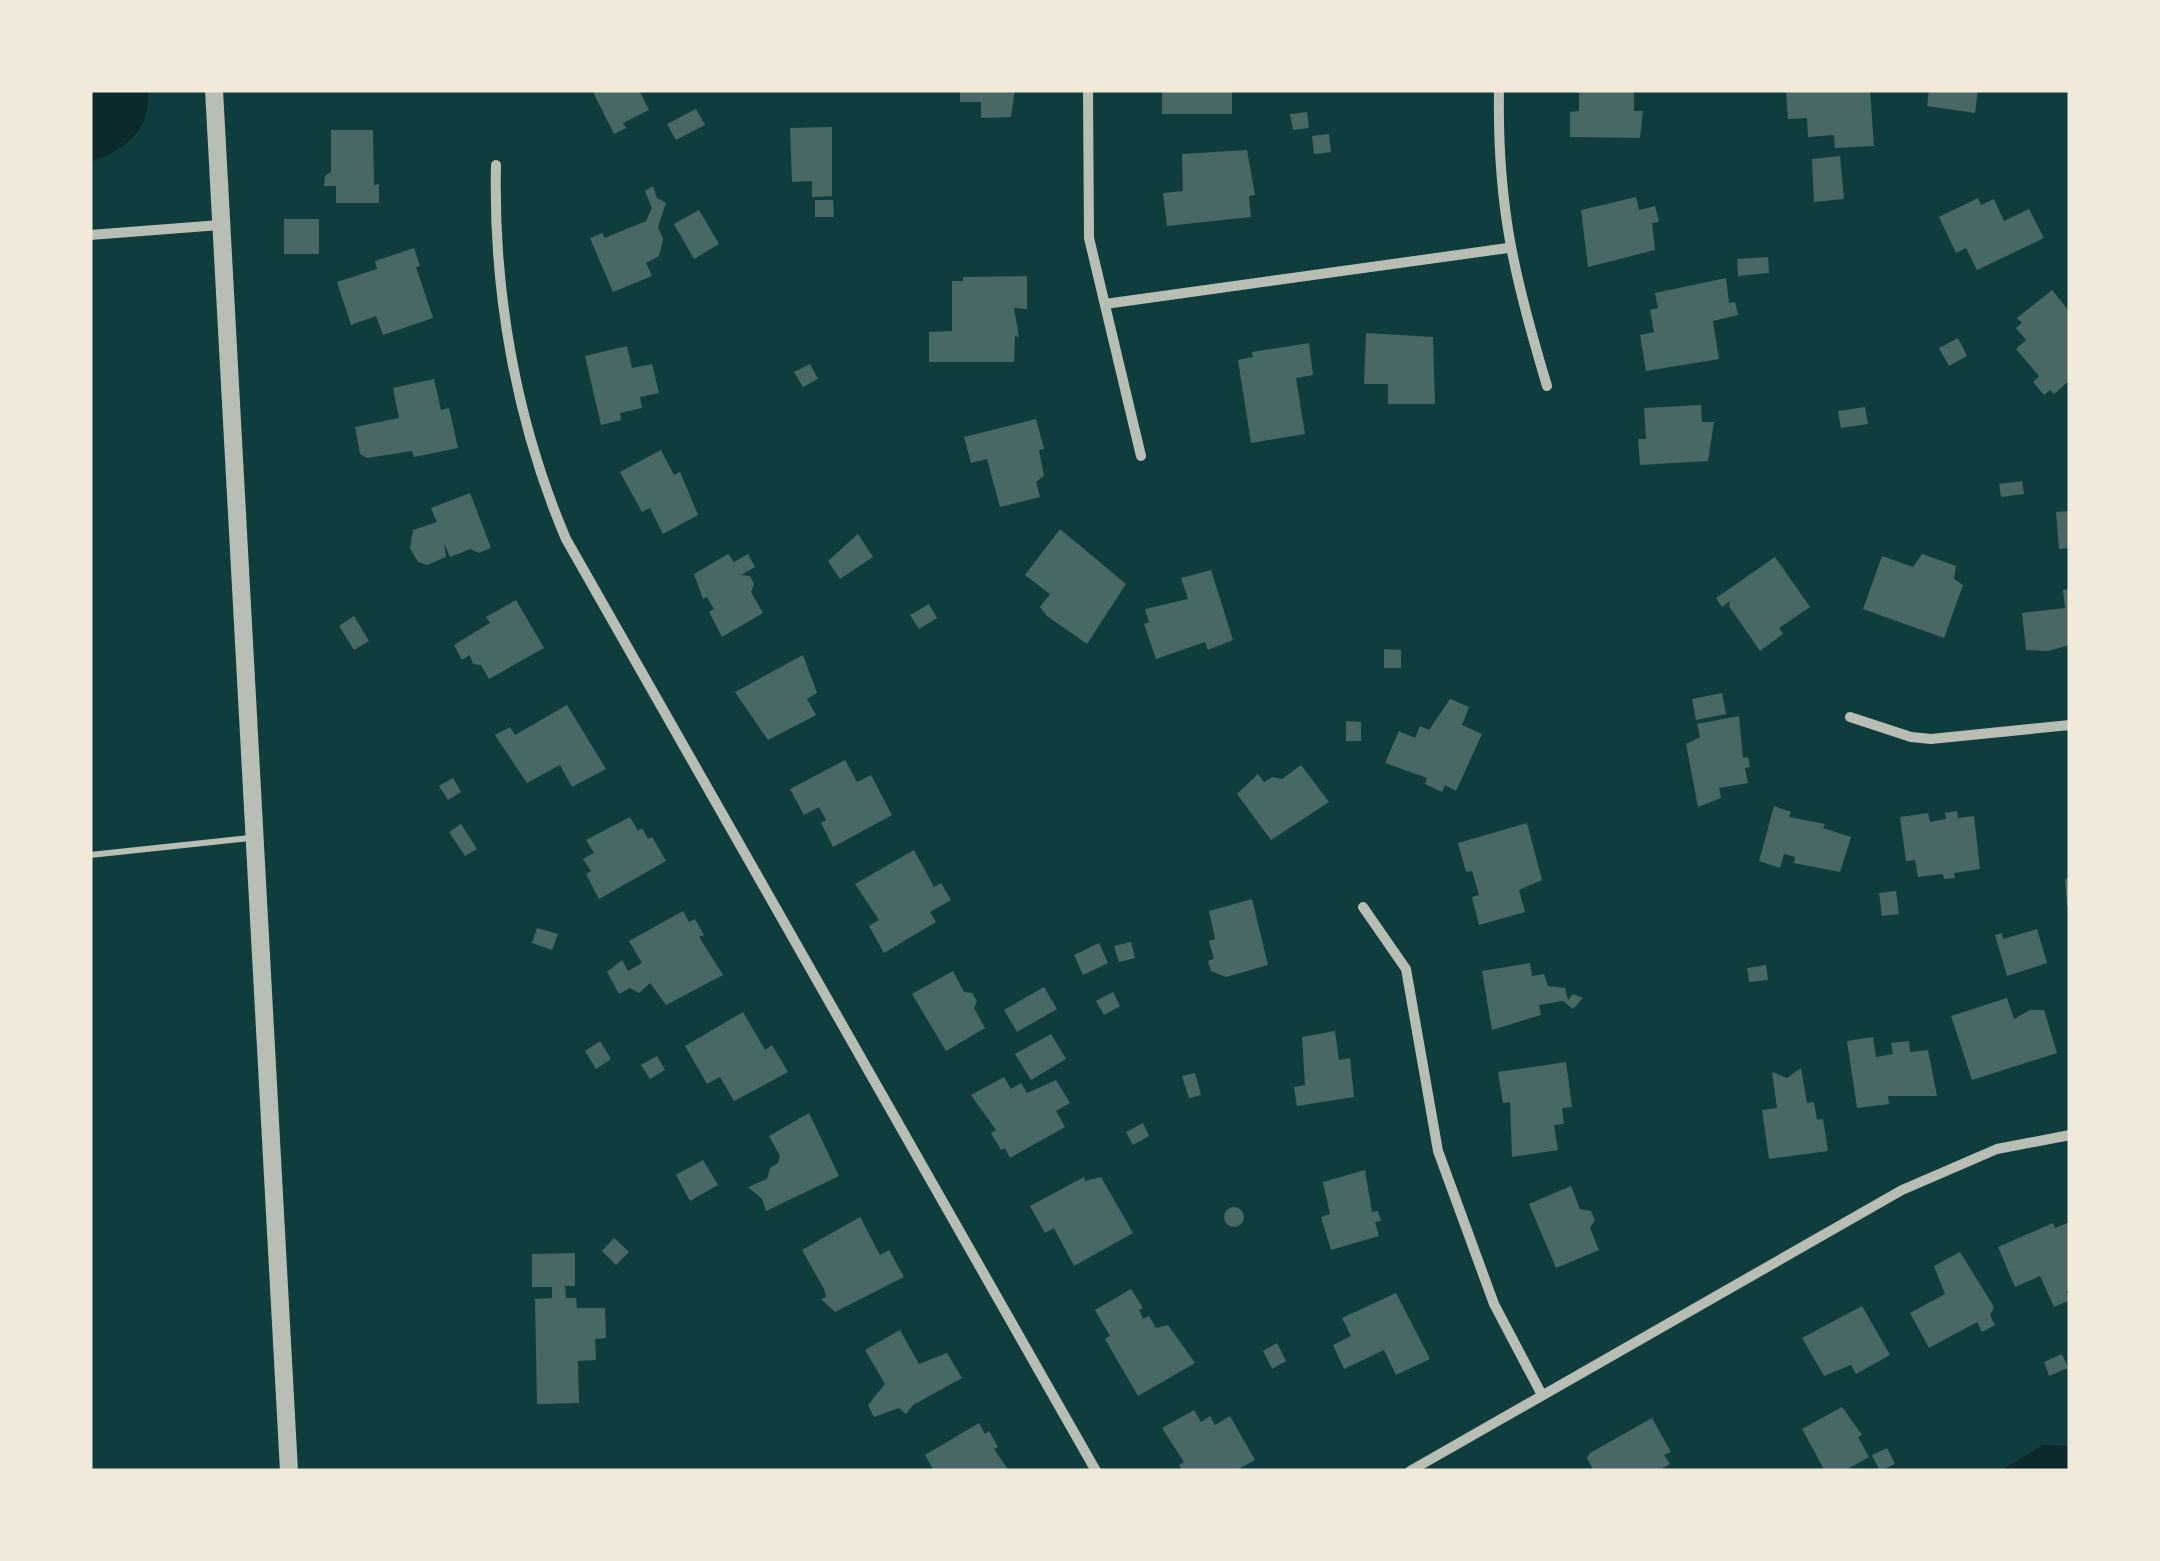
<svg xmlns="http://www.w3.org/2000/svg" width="2160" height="1561" font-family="'PT Serif',serif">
	<rect width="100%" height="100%" fill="#0f3d3e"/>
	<g fill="#0a2a2b">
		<path d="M90,90H148C151,131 125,150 90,162Z"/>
		<polygon points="2043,1445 2070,1446 2070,1471 2000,1471"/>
	</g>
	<g fill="#486865">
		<polygon points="592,90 639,90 649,110 623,123 626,128 614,134"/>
		<polygon points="960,90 1015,90 1011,117 981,118 981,102 960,102"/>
		<rect x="1162" y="90" width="70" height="24"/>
		<polygon points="1579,90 1634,90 1634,111 1643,111 1640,138 1570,137 1570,112 1579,111"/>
		<polygon points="1786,90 1870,90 1874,146 1835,148 1834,135 1808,137 1807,118 1788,119"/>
		<polygon points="1929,90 1978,90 1975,113 1927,106"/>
		<polygon points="696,109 705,125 676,140 667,124"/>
		<polygon points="1307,112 1309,128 1293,130 1290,114"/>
		<polygon points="832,127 832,196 812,197 812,181 792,182 790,128"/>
		<polygon points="331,130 373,130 374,185 379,184 379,203 336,203 336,186 324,186 325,176 331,172"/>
		<polygon points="1329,134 1331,152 1314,154 1312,136"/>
		<polygon points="1247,150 1255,195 1249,196 1251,217 1167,226 1163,193 1183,191 1182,154"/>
		<polygon points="1840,156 1844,199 1814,202 1812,159"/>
		<polygon points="653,186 657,198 666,203 658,227 663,239 659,256 646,263 652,276 613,292 590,238 602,233 605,238 646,221 652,208 645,191"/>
		<polygon points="1636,197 1639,210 1655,206 1659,222 1652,223 1655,250 1588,267 1581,210"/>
		<polygon points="1978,198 1981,205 1994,199 2004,221 2029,209 2044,238 1977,270 1966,248 1956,253 1939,217"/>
		<polygon points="815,200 833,200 834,217 815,217"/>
		<polygon points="699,210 719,244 694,259 674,224"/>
		<rect x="284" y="219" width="35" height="35"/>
		<polygon points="414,248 420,266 416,267 433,318 383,335 376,316 351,325 337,282 377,269 375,261"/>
		<polygon points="1768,257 1769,273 1738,276 1737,259"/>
		<polygon points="1027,276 1027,309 1014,308 1019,337 1015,336 1014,362 929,362 929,332 952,331 952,281 963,281 963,277"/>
		<polygon points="1726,278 1729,303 1735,302 1738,315 1713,321 1719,359 1646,371 1640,335 1654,332 1650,310 1658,308 1655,293"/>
		<polygon points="2052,290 2070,312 2070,380 2054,394 2050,390 2044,395 2033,382 2039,376 2016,349 2026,340 2016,328 2022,323 2017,318"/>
		<polygon points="1366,333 1433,337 1435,404 1388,404 1388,384 1364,384"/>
		<polygon points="1958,338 1967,356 1949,366 1939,348"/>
		<polygon points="1309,343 1313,375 1296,378 1305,434 1251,443 1238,360 1253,357 1252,352"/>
		<polygon points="627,346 632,368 652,364 659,393 640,397 642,408 620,413 621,420 601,425 585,356"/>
		<polygon points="810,364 818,379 803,387 794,372"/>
		<polygon points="434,379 441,410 449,408 458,448 414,457 412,451 367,458 360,454 355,427 399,418 393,388"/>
		<polygon points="1701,405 1702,422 1714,422 1708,461 1640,465 1638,439 1646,439 1644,408"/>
		<polygon points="1865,407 1868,424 1841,428 1838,411"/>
		<polygon points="1036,419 1044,449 1039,450 1044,476 1036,482 1040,497 1000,507 987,459 971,463 964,437"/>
		<polygon points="661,450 674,475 680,472 698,515 663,534 650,508 642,512 620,472"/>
		<polygon points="2022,481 2024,494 2001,497 1999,484"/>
		<polygon points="470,493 491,548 479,553 470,549 450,557 444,543 446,557 427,565 418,562 410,548 413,530 437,522 431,508"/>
		<polygon points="2070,511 2070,548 2059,549 2056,512"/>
		<polygon points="1060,529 1126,584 1087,644 1047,616 1040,607 1050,594 1025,575"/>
		<polygon points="858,534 873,557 840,579 828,561"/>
		<polygon points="728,554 734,562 748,554 755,567 741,575 750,576 754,584 751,592 763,613 722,637 709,612 714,609 707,597 703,599 694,574"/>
		<polygon points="1922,554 1956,566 1954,579 1963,585 1944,638 1863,609 1882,556 1913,567"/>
		<polygon points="1775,557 1810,607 1779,628 1783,634 1760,651 1729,606 1730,601 1722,607 1716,598"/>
		<polygon points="1211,570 1233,640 1208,650 1205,642 1156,659 1144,624 1149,622 1145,609 1188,599 1181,578"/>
		<polygon points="2070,589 2070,645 2048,651 2026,650 2022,613 2065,608 2063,590"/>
		<polygon points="516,600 544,648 489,679 481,665 473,664 470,655 462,660 454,645 490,623 486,617"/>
		<polygon points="929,604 937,618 919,629 910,615"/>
		<polygon points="354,616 369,641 354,650 339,626"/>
		<polygon points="1384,649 1401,650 1401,668 1384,668"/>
		<polygon points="803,655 817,693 807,699 816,715 768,740 735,692"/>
		<polygon points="1722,693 1726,714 1696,720 1692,699"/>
		<polygon points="1450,699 1469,707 1462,725 1482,734 1456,791 1445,785 1442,792 1425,784 1427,778 1385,763 1399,731 1415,738 1420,726 1429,730"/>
		<polygon points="567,705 606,769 572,787 560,765 527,783 495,735 510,727 515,735"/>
		<polygon points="1739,716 1743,758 1748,757 1750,767 1745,768 1748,783 1719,788 1721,798 1698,807 1686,744 1700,737 1697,724"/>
		<polygon points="1346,721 1361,722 1361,741 1346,741"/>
		<polygon points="845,760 857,782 871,775 892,815 833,847 821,823 826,820 819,807 804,815 790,789"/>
		<polygon points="1301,765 1329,802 1271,840 1237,794 1258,774 1264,782 1272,777 1282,779"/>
		<polygon points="453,778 461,792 448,800 439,786"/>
		<polygon points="1774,806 1791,812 1789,817 1825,824 1823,828 1851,837 1840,872 1794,863 1795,857 1784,854 1780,868 1759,861"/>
		<polygon points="1957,811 1958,818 1974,816 1980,869 1954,873 1955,878 1944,879 1943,874 1918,877 1915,860 1906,861 1900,817 1928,813 1930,822 1946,819 1945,813"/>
		<polygon points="630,817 638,831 642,828 648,839 652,837 666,861 599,899 586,874 591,871 583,859 594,853 586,840"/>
		<polygon points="1527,823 1542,880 1519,890 1525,912 1479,925 1472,897 1479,895 1472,871 1466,872 1458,843"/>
		<polygon points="461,824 477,849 465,856 449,832"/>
		<polygon points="914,850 934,887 941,883 951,900 930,912 936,922 884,953 869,926 879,920 855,884"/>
		<polygon points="2070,878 2070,905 2067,905 2065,879"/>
		<polygon points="1896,891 1899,914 1882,916 1879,893"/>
		<polygon points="1252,899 1268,965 1226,977 1211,971 1208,961 1214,959 1209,941 1215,939 1209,911"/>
		<polygon points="683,911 689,922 695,919 704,935 699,937 723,975 666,1005 650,983 639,993 630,988 619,994 607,972 622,960 628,971 642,963 629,941"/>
		<polygon points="537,928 558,934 552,950 532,943"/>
		<polygon points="2037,929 2047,963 2007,976 1995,935 2002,933 2003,939"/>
		<polygon points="1131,942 1135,958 1119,962 1114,946"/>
		<polygon points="1099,943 1108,963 1083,975 1074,955"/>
		<polygon points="1530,963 1532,976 1544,974 1548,986 1565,988 1568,1000 1573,994 1583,998 1573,1009 1563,1001 1539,1005 1541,1015 1492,1030 1482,971"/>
		<polygon points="1766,965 1768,980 1749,982 1747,968"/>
		<polygon points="953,971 964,992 972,993 977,1001 974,1008 985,1028 946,1051 912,994"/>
		<polygon points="1044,987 1057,1009 1017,1032 1004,1010"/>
		<polygon points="1113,992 1120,1006 1104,1015 1096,1001"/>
		<polygon points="2007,998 2014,1019 2030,1010 2044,1010 2057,1053 1972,1080 1951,1016"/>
		<polygon points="743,1012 765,1050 772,1045 788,1072 734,1101 720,1077 707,1084 685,1046"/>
		<polygon points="1335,1031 1339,1060 1350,1058 1354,1097 1297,1106 1294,1087 1305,1085 1302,1037"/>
		<polygon points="1051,1034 1066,1059 1031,1080 1015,1054"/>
		<polygon points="1873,1037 1876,1057 1893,1054 1891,1043 1909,1041 1910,1052 1928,1050 1937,1096 1888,1096 1889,1104 1857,1108 1847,1041"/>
		<polygon points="600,1041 611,1059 596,1069 585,1051"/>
		<polygon points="657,1056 665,1070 650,1079 641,1065"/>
		<polygon points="1566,1062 1572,1107 1562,1108 1564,1124 1554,1125 1558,1150 1512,1157 1510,1102 1503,1103 1498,1072"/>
		<polygon points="1801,1068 1807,1103 1814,1102 1817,1120 1823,1119 1828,1151 1769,1159 1762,1110 1777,1108 1772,1072 1787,1078"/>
		<polygon points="1195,1073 1201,1095 1189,1098 1182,1076"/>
		<polygon points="1004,1077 1011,1089 1021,1083 1027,1093 1056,1080 1070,1103 1056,1111 1065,1127 1010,1158 1005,1148 1001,1150 991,1133 996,1130 971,1095"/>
		<polygon points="809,1113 839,1176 766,1211 762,1199 748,1187 767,1179 770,1168 778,1163 780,1156 769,1136"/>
		<polygon points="1143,1123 1149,1136 1133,1145 1126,1132"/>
		<polygon points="703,1160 718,1185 690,1201 676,1175"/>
		<polygon points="1365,1170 1372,1212 1378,1211 1381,1221 1375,1222 1379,1236 1331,1250 1321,1217 1330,1214 1323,1182"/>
		<polygon points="1084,1177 1085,1181 1101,1177 1133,1233 1074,1266 1054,1228 1045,1233 1030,1206"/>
		<polygon points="1571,1186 1580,1209 1591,1211 1595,1220 1590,1228 1599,1250 1556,1268 1529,1204"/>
		<circle cx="1234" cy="1217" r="10"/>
		<polygon points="860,1217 880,1255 889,1250 904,1277 835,1312 821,1299 826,1297 824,1289 802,1250"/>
		<polygon points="2070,1222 2070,1290 2066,1292 2070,1300 2054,1307 2040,1276 2015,1287 1998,1247 2053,1223 2055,1228"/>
		<polygon points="614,1238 629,1252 616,1265 602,1251"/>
		<polygon points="1960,1252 1994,1307 1990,1315 1995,1325 1982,1332 1977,1322 1929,1348 1910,1313 1945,1294 1934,1266"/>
		<polygon points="575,1253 575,1286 565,1286 566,1298 576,1298 577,1308 605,1308 606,1338 595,1339 596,1360 578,1361 579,1403 537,1404 535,1299 552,1298 552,1287 532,1287 532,1254"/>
		<polygon points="1131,1289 1143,1308 1139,1310 1143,1319 1149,1316 1156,1328 1168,1325 1195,1363 1138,1396 1105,1339 1110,1336 1095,1310"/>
		<polygon points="1396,1293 1430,1359 1396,1375 1384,1350 1344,1369 1333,1345 1351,1336 1342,1318"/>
		<polygon points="1862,1306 1890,1355 1856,1374 1851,1365 1824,1376 1802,1338"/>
		<polygon points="900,1330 919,1364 947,1353 962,1378 913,1405 906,1414 899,1408 874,1417 868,1405 885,1384 865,1350"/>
		<polygon points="1277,1343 1286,1361 1272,1369 1263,1351"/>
		<polygon points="2062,1354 2068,1368 2049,1376 2044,1362"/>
		<polygon points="1842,1407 1862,1435 1858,1437 1869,1457 1844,1471 1825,1471 1802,1429"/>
		<polygon points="1194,1410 1201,1422 1210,1416 1215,1425 1230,1416 1255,1460 1235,1471 1183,1471 1179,1465 1184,1462 1162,1428"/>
		<polygon points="1652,1418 1671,1452 1664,1455 1670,1464 1657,1471 1594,1471 1587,1458 1590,1453"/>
		<polygon points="979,1423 985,1434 989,1431 998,1447 994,1449 1009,1471 934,1471 925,1455"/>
		<polygon points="1887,1448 1895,1464 1880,1471 1872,1455"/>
	</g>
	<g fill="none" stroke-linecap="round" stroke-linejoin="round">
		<polyline stroke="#b8beb3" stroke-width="6" points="90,855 250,838"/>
		<g stroke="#b8beb3" stroke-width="10">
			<polyline points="1088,90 1089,238 1141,456"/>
			<path d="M1499,90C1497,206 1514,276 1547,386"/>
			<path d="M496,165C493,292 516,422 566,539L1096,1471"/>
			<polyline points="90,235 220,225"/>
			<polyline points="1105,304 1508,248"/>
			<polyline points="1850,717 1911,737 1931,739 2070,725"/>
			<polyline points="1363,907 1406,969 1438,1151 1494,1304 1542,1395"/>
			<polyline points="1410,1471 1902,1190 1997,1149 2070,1135"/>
		</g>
		<polyline stroke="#b8beb3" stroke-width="18" points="214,90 289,1471"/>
	</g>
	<rect width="2160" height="1561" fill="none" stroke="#f1e9da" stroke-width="185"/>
</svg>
